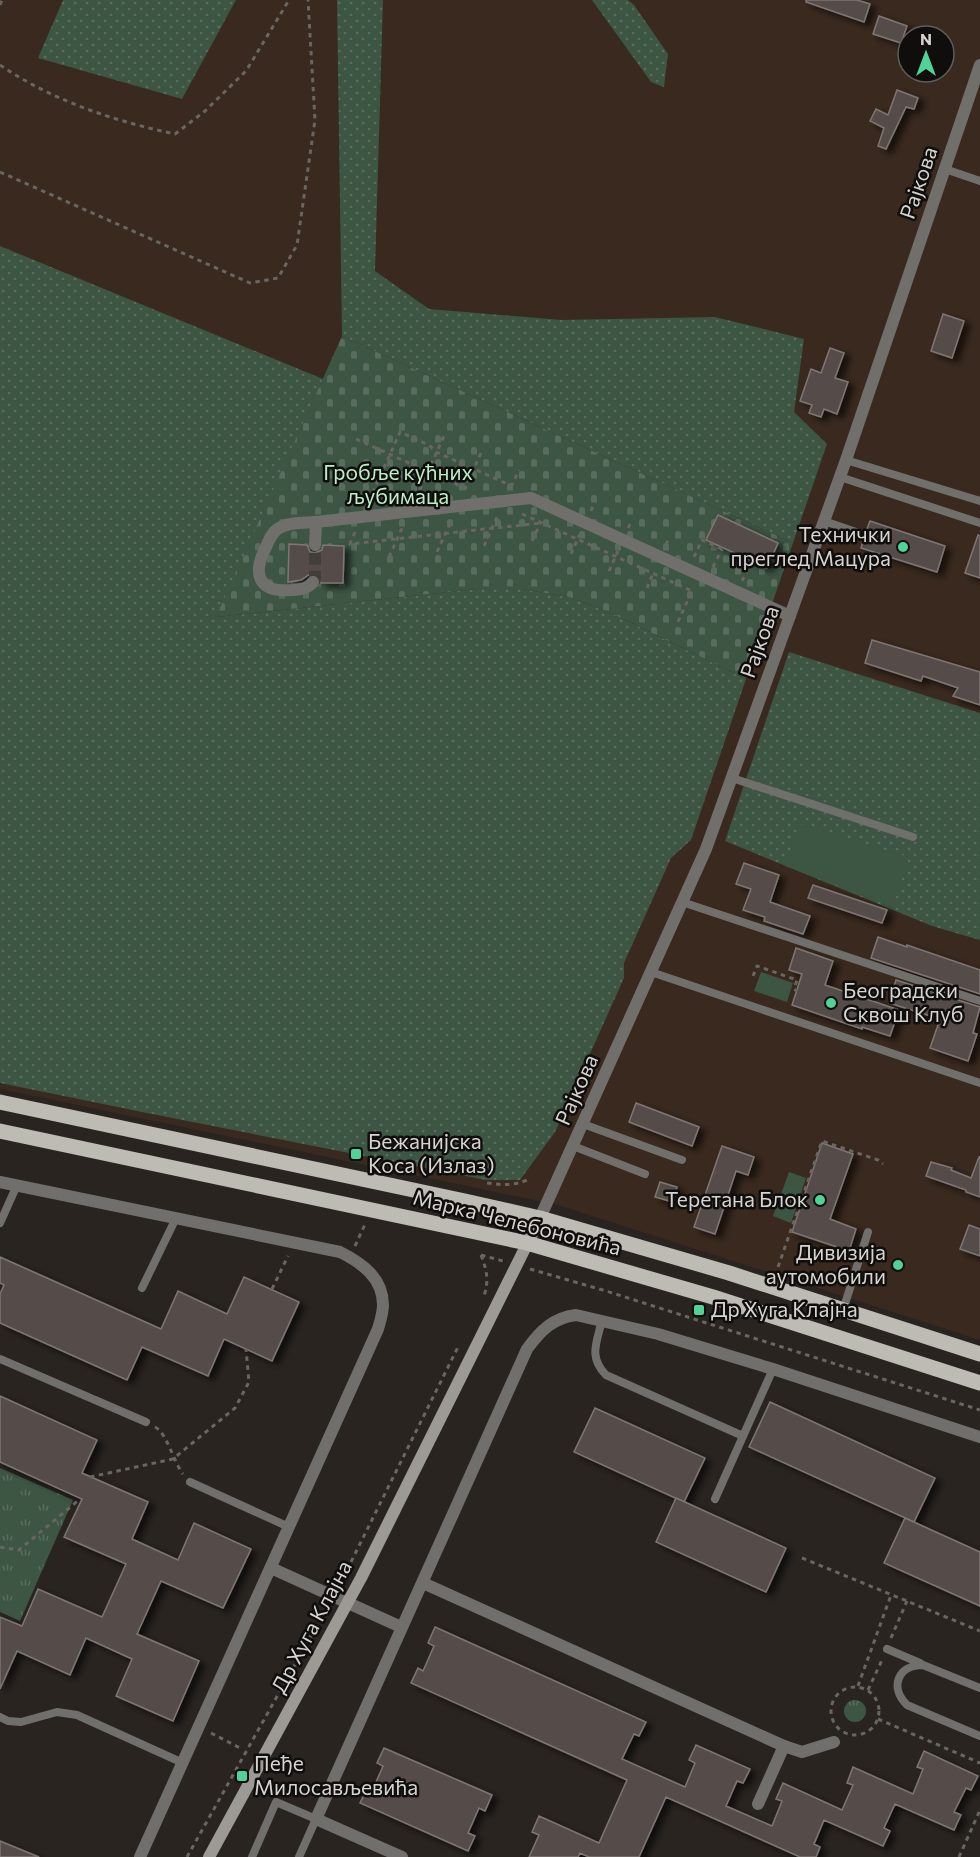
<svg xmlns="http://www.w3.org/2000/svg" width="980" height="1857" font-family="Commissioner,sans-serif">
	<defs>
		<pattern id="grass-dots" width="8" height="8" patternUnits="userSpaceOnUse" patternTransform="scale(1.5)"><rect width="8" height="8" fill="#3d5543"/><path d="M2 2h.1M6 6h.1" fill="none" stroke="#586d5d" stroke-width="1.8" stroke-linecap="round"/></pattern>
		<pattern id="cemetery-stones" width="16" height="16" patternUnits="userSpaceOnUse" patternTransform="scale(1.5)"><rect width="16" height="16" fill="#3d5543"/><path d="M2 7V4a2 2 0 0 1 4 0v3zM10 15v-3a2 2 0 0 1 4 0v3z" fill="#586d5d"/></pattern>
		<pattern id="park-tufts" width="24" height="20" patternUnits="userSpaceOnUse" patternTransform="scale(1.5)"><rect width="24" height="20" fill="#3d5543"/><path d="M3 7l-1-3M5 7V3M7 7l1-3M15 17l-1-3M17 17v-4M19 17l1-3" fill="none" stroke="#586d5d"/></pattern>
		<filter id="shadow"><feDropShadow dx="6" dy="4" stdDeviation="3" flood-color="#0009"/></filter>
	</defs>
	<rect width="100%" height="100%" fill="#292420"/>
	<path fill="#39291e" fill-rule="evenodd" d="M0,0H980V1340L558,1205L0,1089ZM908,36H944V72H908Z"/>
	<g fill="url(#grass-dots)">
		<polygon points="63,0 236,0 182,99 38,58"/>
		<polygon points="337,0 383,0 375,271 429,309 562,320 715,317 804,339 794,412 827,444 793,543 342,336"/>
		<polygon points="592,0 628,0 634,5 668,54 664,87 651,82"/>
		<polygon points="0,246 323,379 217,617 476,589 522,589 569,597 609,612 746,679 691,840 671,858 624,963 624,978 555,1132 520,1180 486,1180 147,1113 0,1083"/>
		<polygon points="789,652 980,713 980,940 932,926 725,841"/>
	</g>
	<polygon fill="url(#cemetery-stones)" points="342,336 793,543 746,679 609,612 569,597 522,589 476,589 216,617"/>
	<g fill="url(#park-tufts)">
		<polygon points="0,1468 73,1500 20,1621 0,1612"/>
		<circle cx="855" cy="1711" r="11"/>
	</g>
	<g fill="#3d5543">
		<polygon points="800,824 909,857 893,906 785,866"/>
		<polygon points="761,972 793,983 787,1002 754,991"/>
		<polygon points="789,1172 806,1178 791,1223 773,1216"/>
	</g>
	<g fill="#544c4a" stroke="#7e7673" stroke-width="1.5" filter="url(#shadow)">
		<polygon points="806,0 857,0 870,4 864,22 806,2"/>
		<polygon points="879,16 907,26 901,43 873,34"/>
		<polygon points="897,90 918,98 914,109 906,107 886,149 878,146 884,128 870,121 876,109 888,115"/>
		<polygon points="943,314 964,321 952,358 931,351"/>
		<polygon points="830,348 844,353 835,378 848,382 837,414 824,409 821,417 809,413 812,405 800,401 811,369 821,373"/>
		<polygon points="718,515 778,543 767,568 706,540"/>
		<polygon points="870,521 945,546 937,572 861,548 863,541 869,540 871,536 870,531 867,529"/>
		<polygon points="978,535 980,536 980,578 965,573"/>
		<polygon points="289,544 307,545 310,552 315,553 322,550 323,545 344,546 343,583 321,583 319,577 314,574 310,574 301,580 288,582"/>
		<polygon points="872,640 980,672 980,705 953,696 958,688 923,676 921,681 865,663"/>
		<polygon points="744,863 779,875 770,902 810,916 803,934 764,921 765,917 743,910 751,889 736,884"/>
		<polygon points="813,885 887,910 882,923 808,898"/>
		<polygon points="878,937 907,947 907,945 980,970 980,994 871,958"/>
		<polygon points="796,948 833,961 825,985 899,1010 890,1036 862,1027 862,1029 792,1005 802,974 789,970"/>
		<polygon points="896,980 980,1007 973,1033 977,1034 968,1061 930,1048 940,1019 889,1003"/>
		<polygon points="636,1103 699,1127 692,1146 629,1122"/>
		<polygon points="822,1143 853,1154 830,1219 856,1229 849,1251 792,1232"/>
		<polygon points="722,1146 754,1157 748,1175 736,1171 715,1234 694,1227"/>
		<polygon points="979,1157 980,1157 980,1197 966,1192 966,1190 926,1176 931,1162 952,1168 951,1170 971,1178"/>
		<polygon points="660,1182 677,1187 673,1202 655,1197"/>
		<polygon points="969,1225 980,1229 980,1256 960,1249"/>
		<polygon points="0,1257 161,1329 178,1291 227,1314 244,1277 299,1302 272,1361 224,1339 208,1376 142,1347 127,1380 0,1323 0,1294 4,1285 0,1283"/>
		<polygon points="0,1396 97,1440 82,1473 148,1502 132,1539 178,1560 194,1523 251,1549 223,1608 161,1581 137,1634 199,1661 173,1721 116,1696 132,1659 86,1638 70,1675 17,1651 0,1689 0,1617 22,1626 38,1589 102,1617 126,1564 64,1537 82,1499 0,1462"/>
		<polygon points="770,1402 935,1478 914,1522 749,1447"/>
		<polygon points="595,1408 705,1458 684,1502 574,1452"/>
		<polygon points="676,1498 786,1548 766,1592 656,1542"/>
		<polygon points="905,1518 980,1552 980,1606 884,1563"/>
		<polygon points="435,1627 646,1722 639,1736 634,1734 622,1759 685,1787 695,1763 689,1760 696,1745 750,1769 743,1783 737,1781 726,1806 772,1826 782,1801 776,1799 783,1783 842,1810 853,1785 847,1783 853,1767 913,1794 923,1769 917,1767 924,1751 978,1776 971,1790 966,1788 954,1812 961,1815 954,1830 895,1804 884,1828 890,1831 883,1846 824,1820 814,1844 820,1847 816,1857 800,1857 666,1797 639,1857 589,1857 580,1853 578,1857 529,1857 539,1835 532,1832 539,1816 599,1843 627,1780 411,1683 418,1668 423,1671 434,1646 428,1643"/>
		<polygon points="384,1748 492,1795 485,1811 479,1808 468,1833 475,1836 468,1851 360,1803 367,1789 372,1791 383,1766 377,1763"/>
		<polygon points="0,1841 39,1857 0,1857"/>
	</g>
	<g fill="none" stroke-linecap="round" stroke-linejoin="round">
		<polyline stroke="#433e3a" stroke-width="12" stroke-dasharray="12 6" stroke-linecap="butt" points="313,582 315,580 315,545"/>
		<g stroke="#696561" stroke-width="3" stroke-dasharray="4.5 4.5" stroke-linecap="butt">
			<polyline points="0,5 2,0"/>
			<path d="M0,65C53,101 114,121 175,134L205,111L246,71L289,0"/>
			<polyline points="0,172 250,283 278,278 297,245 315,120 308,0"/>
			<polyline points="356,439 469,490"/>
			<polyline points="511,487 519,470"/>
			<polyline points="464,490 481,453"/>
			<polyline points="416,498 444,436"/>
			<polyline points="369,501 400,432 429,445 436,452 512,486"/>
			<polyline points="591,511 594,503"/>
			<polyline points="522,514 692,591 676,626"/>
			<polyline points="628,528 632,520"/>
			<polyline points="355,532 350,544 540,523"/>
			<polyline points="532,541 540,524"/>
			<polyline points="666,545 669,537"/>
			<polyline points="484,546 498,515"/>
			<polyline points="437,552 451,521"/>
			<polyline points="571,554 580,534"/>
			<polyline points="389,557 403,526"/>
			<polyline points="694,557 702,540 722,549"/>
			<polyline points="713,567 722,549"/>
			<polyline points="609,571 618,551"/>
			<polyline points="742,581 752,561"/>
			<polyline points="647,588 653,573"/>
			<polyline points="753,976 757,966 760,967 797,980 794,989 797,991"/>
			<path d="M487,1183C502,1185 513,1186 527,1180"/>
			<polyline points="355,1246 366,1222"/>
			<path d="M481,1255C487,1270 489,1281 484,1296"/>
			<polyline points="481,1255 503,1261"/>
			<polyline points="778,1267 822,1141 878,1160 883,1164"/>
			<polyline points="530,1269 606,1291 980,1410"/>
			<polyline points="272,1289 288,1256"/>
			<path d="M155,1427C167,1433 173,1461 183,1474"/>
			<polyline points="90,1477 173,1459 235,1408 249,1382 246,1349"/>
			<polyline points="0,1547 19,1550 80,1499"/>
			<polyline points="802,1558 980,1631"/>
			<polyline points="339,1586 459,1345"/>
			<polyline points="891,1638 907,1601"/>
			<polyline points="858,1686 891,1595"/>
			<circle cx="855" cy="1711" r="24"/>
			<polyline points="868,1690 883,1658"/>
			<polyline points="878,1719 980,1763"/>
			<polyline points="211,1733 240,1748"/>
			<polyline points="187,1857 321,1618"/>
			<polyline points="959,1857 980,1810"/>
		</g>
		<g stroke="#716f6c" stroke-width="8">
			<polyline points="945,169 980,181"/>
			<polyline points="846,460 980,501"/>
			<polyline points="840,477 980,523"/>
			<polyline points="824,521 865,535"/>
			<polyline points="732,778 913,837"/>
			<polyline points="682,902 980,1001"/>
			<polyline points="651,972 980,1083"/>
			<polyline points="583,1124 682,1160"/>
			<polyline points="573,1146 645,1174"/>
			<polyline points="0,1223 17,1185"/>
			<polyline points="142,1288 176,1218"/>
			<polyline points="843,1310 868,1232"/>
			<path d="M602,1320C597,1342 588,1357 606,1375L743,1436"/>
			<polyline points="0,1359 146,1422"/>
			<polyline points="190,1482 289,1527"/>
			<polyline points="715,1499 773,1369"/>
			<polyline points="887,1649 920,1663"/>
			<path d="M980,1688L923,1665C898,1665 889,1687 907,1705L980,1736"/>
			<polyline points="0,1717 8,1721 21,1722 57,1712 77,1715 183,1763"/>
			<polyline points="252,1857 276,1802 316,1819 299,1857"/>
		</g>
		<g stroke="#716f6c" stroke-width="12">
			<polyline points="316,522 531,498 790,616"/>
			<path d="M313,582C307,589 301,589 292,590C258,593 252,574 266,547C269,540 272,532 279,528C289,522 304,523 316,522L315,545"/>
			<path d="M0,1182L340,1252C362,1263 383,1278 383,1305C383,1313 380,1322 378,1329L140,1857"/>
			<polyline points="540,1218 706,849 846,460 980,65"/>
			<polyline points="271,1568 401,1627"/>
			<polyline points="423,1583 784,1746 758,1804"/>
			<polyline points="784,1746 802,1752 834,1742"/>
			<path d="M402,1857L316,1819L527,1349C541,1330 553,1318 576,1315L658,1334L773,1369L980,1437"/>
		</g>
		<polyline stroke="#9d9995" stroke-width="12" points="209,1857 361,1578 540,1218"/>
		<g stroke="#bebab4" stroke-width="15">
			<polyline points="0,1102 465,1201 540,1218 729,1273 980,1354"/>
			<polyline points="0,1131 527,1243 713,1297 980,1383"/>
		</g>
	</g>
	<g fill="#51d398" stroke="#100e0c" stroke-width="2">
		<circle cx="903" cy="547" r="6"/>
		<circle cx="831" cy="1003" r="6"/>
		<rect x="350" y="1148" width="12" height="12" rx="3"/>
		<circle cx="820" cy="1200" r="6"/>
		<circle cx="898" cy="1265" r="6"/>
		<rect x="693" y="1304" width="12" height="12" rx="3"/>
		<rect x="236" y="1770" width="12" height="12" rx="3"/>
	</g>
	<g text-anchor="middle" stroke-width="5" stroke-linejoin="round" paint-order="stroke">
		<g font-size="21" fill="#d6d3d0" stroke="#100e0c">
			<text transform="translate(919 183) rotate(-71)" y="7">Рајкова</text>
			<text transform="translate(760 642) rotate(-70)" y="7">Рајкова</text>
			<text transform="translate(577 1090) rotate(-66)" y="7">Рајкова</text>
			<text transform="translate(517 1223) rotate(14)" y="7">Марка Челебоновића</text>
			<text transform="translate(312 1627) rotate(-62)" y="7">Др Хуга Клајна</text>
		</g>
		<g font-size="21" fill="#bbedc6" stroke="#100e0c">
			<text x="398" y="480">Гробље кућних<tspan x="398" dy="24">љубимаца</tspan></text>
		</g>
		<g font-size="21" fill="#d6d3d0" stroke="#100e0c" text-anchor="start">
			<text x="891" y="542" text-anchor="end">Технички<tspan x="891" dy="24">преглед Мацура</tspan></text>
			<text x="843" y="998">Београдски<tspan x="843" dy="24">Сквош Клуб</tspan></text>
			<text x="368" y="1149">Бежанијска<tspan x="368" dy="24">Коса (Излаз)</tspan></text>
			<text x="808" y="1207" text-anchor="end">Теретана Блок</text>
			<text x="886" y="1260" text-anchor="end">Дивизија<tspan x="886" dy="24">аутомобили</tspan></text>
			<text x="711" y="1317">Др Хуга Клајна</text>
			<text x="254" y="1771">Пеђе<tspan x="254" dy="24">Милосављевића</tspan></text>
		</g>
	</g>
	<g transform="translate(926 54)"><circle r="28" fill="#100e0c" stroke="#5f5d5a" stroke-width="1.5"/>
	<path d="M0-4.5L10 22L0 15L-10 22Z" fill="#51d398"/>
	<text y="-9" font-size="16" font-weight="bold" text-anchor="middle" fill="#d6d3d0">N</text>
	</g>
</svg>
